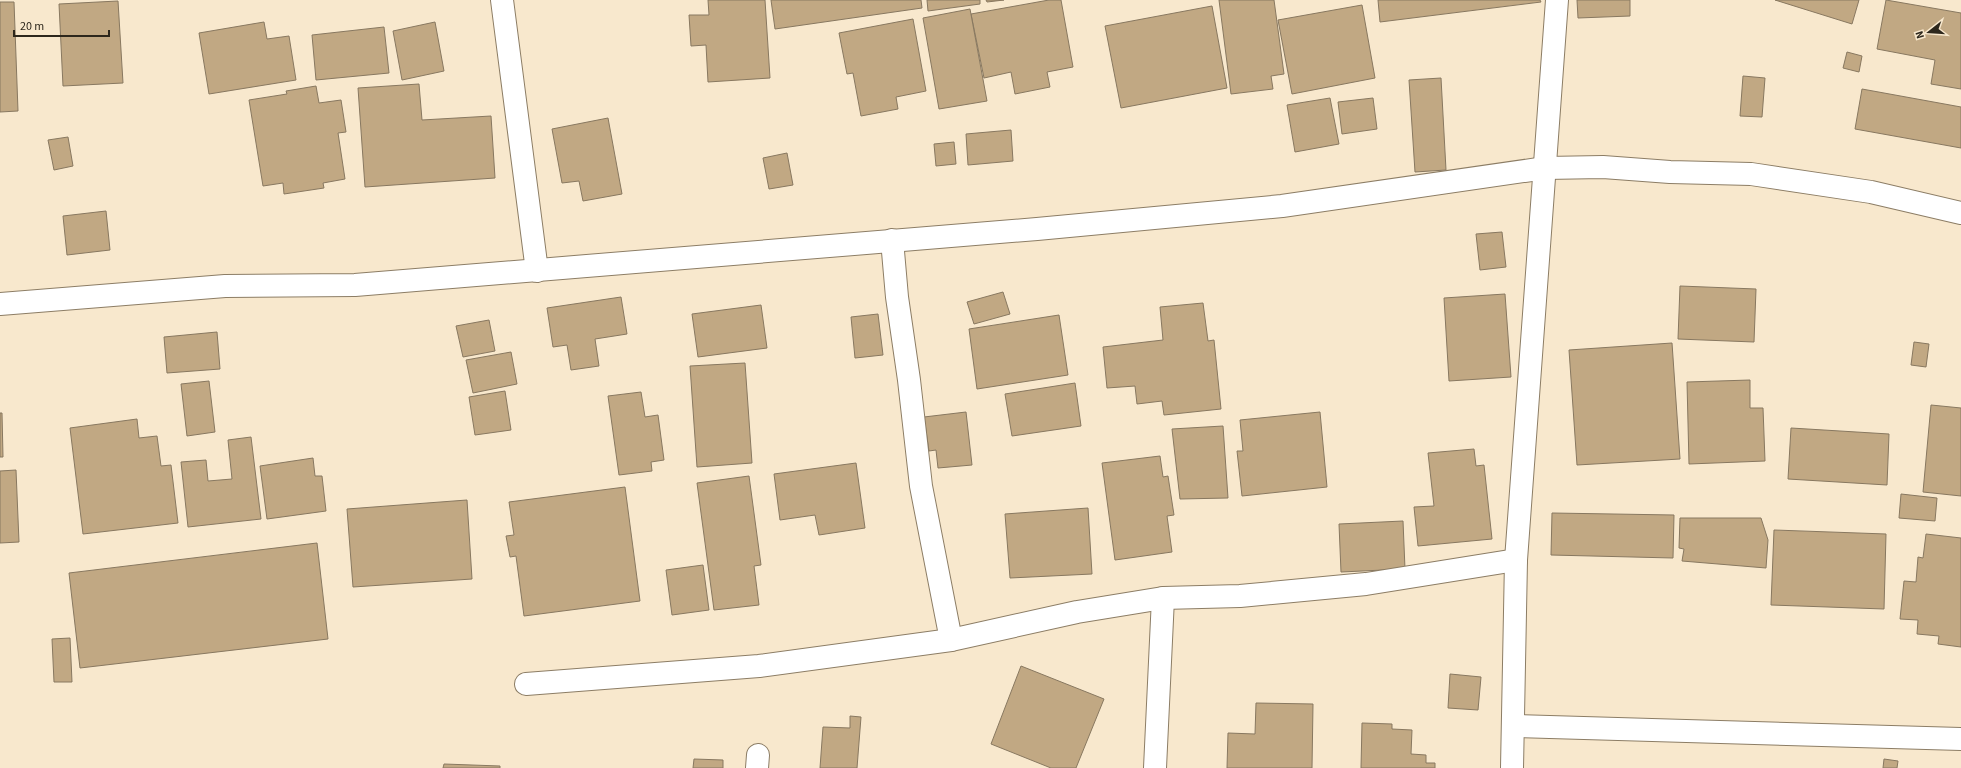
<svg xmlns="http://www.w3.org/2000/svg" width="1961" height="768" font-family="'Source Sans 3',sans-serif">
	<rect width="100%" height="100%" fill="#f8e8cd"/>
	<g fill="#c1a883" stroke="#887860">
		<polygon points="708,0 765,0 770,78 708,82 706,45 691,46 689,15 709,15"/>
		<polygon points="771,0 921,0 922,8 775,29"/>
		<polygon points="927,0 980,0 980,4 928,11"/>
		<polygon points="986,0 1004,0 987,2"/>
		<polygon points="1049,0 1061,0 1073,67 1047,72 1050,87 1015,94 1011,72 984,78 971,14"/>
		<polygon points="1219,0 1274,0 1284,74 1271,76 1273,89 1231,94"/>
		<polygon points="1378,0 1540,0 1541,2 1380,22"/>
		<polygon points="1577,0 1630,0 1630,16 1578,18"/>
		<polygon points="1775,0 1859,0 1852,24"/>
		<polygon points="1886,0 1961,13 1961,89 1931,84 1935,60 1877,49"/>
		<polygon points="118,1 123,83 63,86 59,4"/>
		<polygon points="0,2 14,2 18,111 0,112"/>
		<polygon points="1362,5 1375,78 1292,94 1278,20"/>
		<polygon points="1212,6 1227,88 1121,108 1105,26"/>
		<polygon points="970,9 987,101 939,109 923,18"/>
		<polygon points="913,19 926,91 896,97 898,109 861,116 853,73 847,74 839,33"/>
		<polygon points="264,22 267,39 289,36 296,80 209,94 199,33"/>
		<polygon points="435,22 444,71 402,80 393,31"/>
		<polygon points="384,27 389,73 316,80 312,35"/>
		<polygon points="1847,52 1862,56 1859,72 1843,68"/>
		<polygon points="1743,76 1765,78 1762,117 1740,116"/>
		<polygon points="1441,78 1446,170 1415,172 1409,80"/>
		<polygon points="419,84 422,120 491,116 495,178 365,187 358,88"/>
		<polygon points="316,86 319,103 341,100 346,132 338,133 345,179 323,183 324,188 284,194 283,183 263,186 249,100 287,94 286,91"/>
		<polygon points="1862,89 1961,107 1961,148 1855,129"/>
		<polygon points="1330,98 1339,144 1295,152 1287,105"/>
		<polygon points="1373,98 1377,129 1342,134 1338,102"/>
		<polygon points="608,118 622,194 583,201 579,181 562,183 552,129"/>
		<polygon points="1011,130 1013,161 968,165 966,134"/>
		<polygon points="68,137 73,166 54,170 48,140"/>
		<polygon points="954,142 956,164 936,166 934,144"/>
		<polygon points="787,153 793,185 769,189 763,158"/>
		<polygon points="106,211 110,250 67,255 63,216"/>
		<polygon points="1502,232 1506,267 1480,270 1476,234"/>
		<polygon points="1680,286 1756,289 1754,342 1678,339"/>
		<polygon points="1003,292 1010,314 974,324 967,302"/>
		<polygon points="1505,294 1511,377 1449,381 1444,298"/>
		<polygon points="621,297 627,334 595,339 599,366 571,370 567,345 553,347 547,308"/>
		<polygon points="1203,303 1208,341 1214,340 1221,409 1164,415 1162,401 1137,404 1135,386 1107,388 1103,347 1163,340 1160,307"/>
		<polygon points="761,305 767,348 698,357 692,314"/>
		<polygon points="878,314 883,355 855,358 851,317"/>
		<polygon points="1059,315 1068,375 977,389 969,329"/>
		<polygon points="489,320 495,351 463,357 456,326"/>
		<polygon points="217,332 220,369 167,373 164,337"/>
		<polygon points="1914,342 1929,344 1926,367 1911,365"/>
		<polygon points="1672,343 1680,459 1577,465 1569,350"/>
		<polygon points="511,352 517,384 473,393 466,360"/>
		<polygon points="745,363 752,463 697,467 690,366"/>
		<polygon points="1750,380 1750,408 1763,408 1765,461 1689,464 1687,382"/>
		<polygon points="209,381 215,432 187,436 181,384"/>
		<polygon points="1075,383 1081,426 1012,436 1005,394"/>
		<polygon points="505,391 511,430 475,435 469,397"/>
		<polygon points="641,392 645,417 658,415 664,460 651,462 652,471 619,475 608,396"/>
		<polygon points="1931,405 1961,408 1961,496 1923,492"/>
		<polygon points="966,412 972,465 938,468 936,450 929,451 924,417"/>
		<polygon points="1320,412 1327,487 1242,496 1237,451 1243,451 1240,420"/>
		<polygon points="0,413 2,413 3,457 0,457"/>
		<polygon points="137,419 139,438 157,436 161,466 171,465 178,523 83,534 70,428"/>
		<polygon points="1223,426 1228,498 1180,499 1172,429"/>
		<polygon points="1791,428 1889,434 1887,485 1788,479"/>
		<polygon points="251,437 261,519 188,527 181,462 206,460 208,481 232,479 228,440"/>
		<polygon points="1474,449 1476,466 1484,465 1492,539 1418,546 1414,507 1434,506 1428,453"/>
		<polygon points="1160,456 1163,477 1168,476 1174,515 1167,516 1172,552 1115,560 1102,463"/>
		<polygon points="313,458 315,476 322,476 326,511 267,519 260,466"/>
		<polygon points="856,463 865,528 819,535 815,515 780,520 774,474"/>
		<polygon points="16,470 19,542 0,543 0,471"/>
		<polygon points="749,476 761,565 754,566 759,605 714,610 697,483"/>
		<polygon points="625,487 640,601 524,616 516,556 510,557 506,536 514,535 509,502"/>
		<polygon points="1901,494 1937,498 1935,521 1899,518"/>
		<polygon points="467,500 472,579 353,587 347,509"/>
		<polygon points="1088,508 1092,574 1010,578 1005,514"/>
		<polygon points="1552,513 1674,515 1673,558 1551,555"/>
		<polygon points="1680,518 1761,518 1768,540 1766,568 1682,561 1684,549 1679,548"/>
		<polygon points="1403,521 1405,569 1341,572 1339,524"/>
		<polygon points="1774,530 1886,534 1884,609 1771,605"/>
		<polygon points="1926,534 1961,538 1961,647 1938,644 1939,636 1917,634 1918,620 1900,619 1904,581 1916,582 1918,557 1923,558"/>
		<polygon points="317,543 328,639 80,668 69,573"/>
		<polygon points="703,565 709,610 672,615 666,570"/>
		<polygon points="70,638 72,682 54,682 52,639"/>
		<polygon points="1021,666 1104,699 1076,768 1051,768 991,744"/>
		<polygon points="1450,674 1481,677 1478,710 1448,708"/>
		<polygon points="1256,703 1313,704 1312,768 1227,768 1228,733 1255,734"/>
		<polygon points="850,716 861,717 857,768 820,768 823,727 850,728"/>
		<polygon points="1362,723 1392,724 1392,729 1412,730 1411,754 1426,755 1426,763 1435,763 1435,768 1361,768"/>
		<polygon points="694,759 723,760 723,768 693,768"/>
		<polygon points="1884,759 1898,761 1897,768 1883,768"/>
		<polygon points="444,764 500,766 500,768 443,768"/>
	</g>
	<g fill="none" stroke-linecap="round" stroke-linejoin="round">
		<g stroke="#8c7d65" stroke-width="24">
			<g id="minor">
				<polyline points="502,0 537,271"/>
				<polyline points="892,240 897,297 909,380 921,486 951,640"/>
				<polyline points="0,304 225,286 355,285 1037,229 1282,206 1545,168 1603,167 1670,172 1751,174 1871,192 1961,213"/>
				<polyline points="526,684 759,666 951,640 1077,612 1163,598 1240,596 1366,584 1516,560"/>
				<polyline points="1514,726 1961,739"/>
				<polyline points="757,768 758,755"/>
				<polyline points="1155,768 1163,598"/>
				<polyline points="1512,768 1516,560 1557,0"/>
			</g>
		</g>
		<use href="#minor" stroke="#fff" stroke-width="22"/>
	</g>
	<g transform="translate(1929 32) rotate(253)" stroke="#f8e8cd" stroke-width="3" paint-order="stroke">
	<path d="M0-3L7 15L0 10L-7 15Z" fill="#2d271c"/>
	<text y="-6" font-size="11" font-weight="bold" text-anchor="middle" fill="#2d271c">N</text>
	</g>
	<path d="M14 30v6h95v-6" fill="none" stroke="#2d271c" stroke-width="2"/>
	<text x="20" y="30" font-size="12" fill="#2d271c" stroke="#f8e8cd" stroke-width="3" paint-order="stroke">20 m</text>
</svg>
